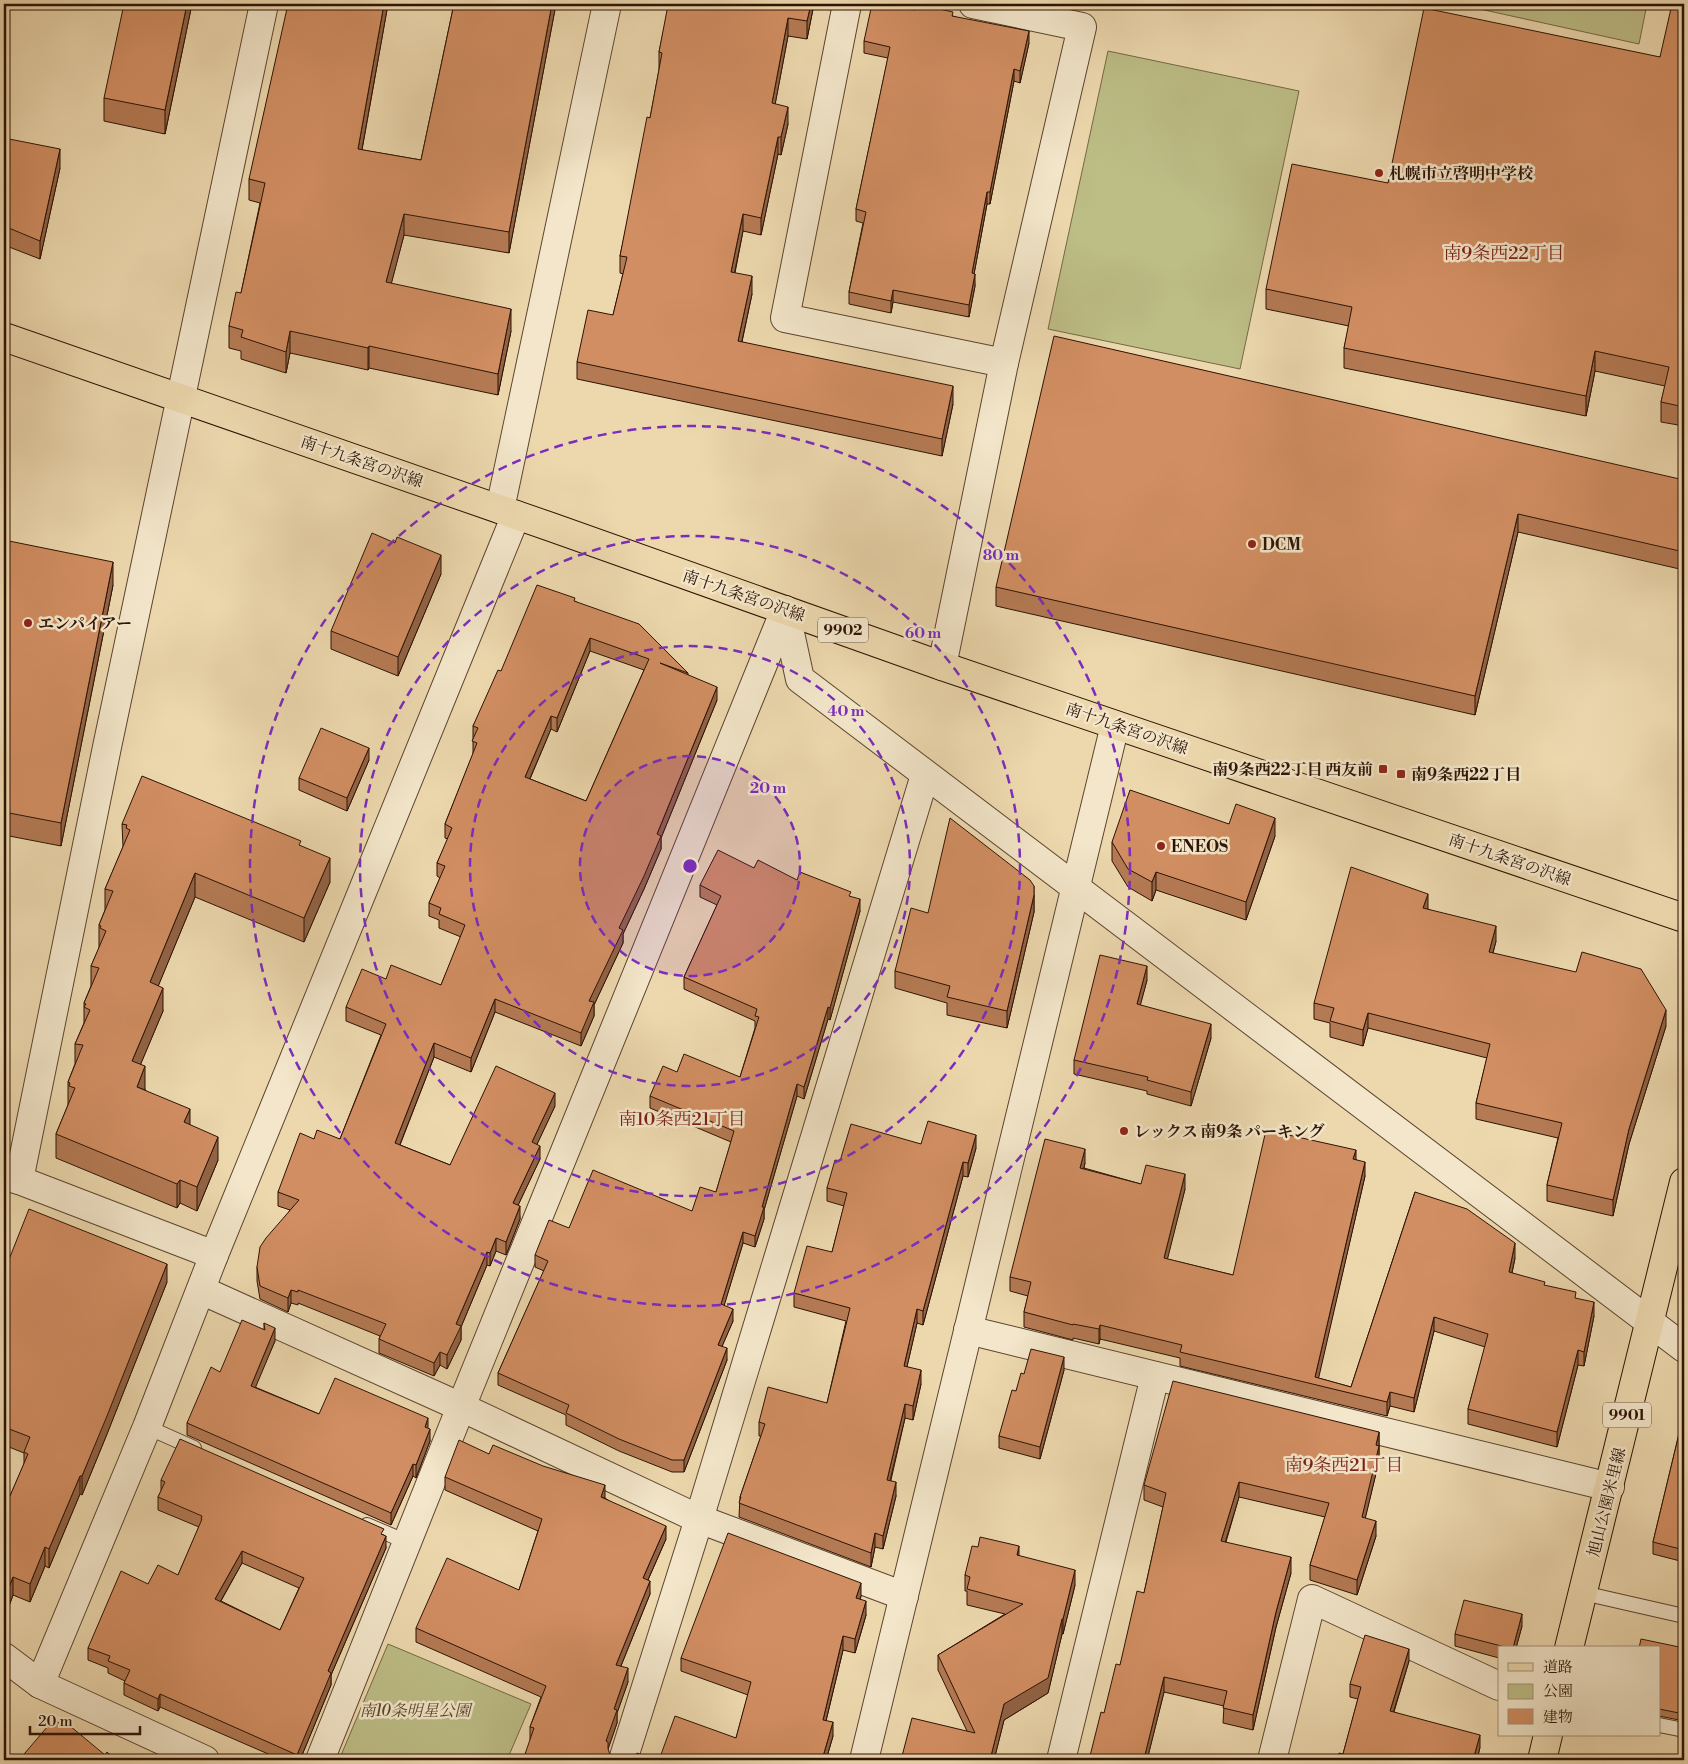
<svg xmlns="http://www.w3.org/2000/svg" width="1688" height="1764" font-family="'Libre Bodoni','Noto Serif JP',serif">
	<rect width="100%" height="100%" fill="#edd8ae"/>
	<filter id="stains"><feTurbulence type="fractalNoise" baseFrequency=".004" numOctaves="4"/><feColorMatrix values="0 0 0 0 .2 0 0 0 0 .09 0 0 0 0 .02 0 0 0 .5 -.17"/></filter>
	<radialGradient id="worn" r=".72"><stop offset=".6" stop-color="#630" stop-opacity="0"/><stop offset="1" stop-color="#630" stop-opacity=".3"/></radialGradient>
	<g fill="#bdbd86" stroke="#746846">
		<polygon points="1457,4 1647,4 1639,44"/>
		<polygon points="1108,51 1299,91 1240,369 1048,329"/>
		<polygon points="388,1644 531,1704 507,1760 339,1760"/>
	</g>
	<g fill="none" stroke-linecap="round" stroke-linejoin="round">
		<g stroke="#5c442f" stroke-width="16">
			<g id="lane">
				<polyline points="147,1427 194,1448"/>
				<polyline points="367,1525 407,1542"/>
				<polyline points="1583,1593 1684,1616"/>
				<polyline points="1659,1725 1684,1730"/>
			</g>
		</g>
		<g stroke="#5c442f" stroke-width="30">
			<g id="street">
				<polyline points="847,4 785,318 1004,363"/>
				<polyline points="500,509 607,4"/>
				<polyline points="785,610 800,679 1684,1348"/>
				<polyline points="942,666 1004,363 1082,27 973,4"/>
				<polyline points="4,1176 19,1180 214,1255"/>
				<polyline points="19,1180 107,747 264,4"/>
				<polyline points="201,1290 461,1407 699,1519 904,1596"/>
				<polyline points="968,1330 1610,1487"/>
				<polyline points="4,1657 40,1684 205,1760"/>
				<polyline points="40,1684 147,1427 214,1255 516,515"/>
				<polyline points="320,1760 461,1407 785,610"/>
				<polyline points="623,1760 699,1519 925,775"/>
				<polyline points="864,1760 1115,725"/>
				<polyline points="1061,1760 1155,1376"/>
				<polyline points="1272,1760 1312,1599 1499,1686"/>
			</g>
		</g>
		<g stroke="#2c1305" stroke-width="30">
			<g id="primary">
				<polyline points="4,337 551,527 942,666 1684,918"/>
				<polyline points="1569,1648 1684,1182"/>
				<polyline points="1542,1760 1548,1735"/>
			</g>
		</g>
		<use href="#lane" stroke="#f3e6ca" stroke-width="14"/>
		<use href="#street" stroke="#f3e6ca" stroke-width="28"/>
		<use href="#primary" stroke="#edd8ae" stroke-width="28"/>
	</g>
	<g fill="#b47a54" stroke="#2c1305" fill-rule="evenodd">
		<polygon points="192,4 165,134 104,121 104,98"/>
		<polygon points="388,4 362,150 421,160 454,4 556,4 509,253 404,235 391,284 511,331 498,395 369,368 368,370 290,353 286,373 241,359 241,351 229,348 229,326 241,293 260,203 249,200 249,179"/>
		<polygon points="814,4 807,39 788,36 775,104 788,124 781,155 778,154 761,235 743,231 735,273 752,294 742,342 953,404 942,456 577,379 577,362 613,315 623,274 620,273 620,256 650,118 659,70 659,52 669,5"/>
		<polygon points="1684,4 1684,426 1661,422 1661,402 1665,386 1595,371 1586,416 1344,368 1344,348 1349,326 1266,309 1266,289 1388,183 1660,57"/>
		<polygon points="915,10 953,16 1029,43 1020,83 1014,81 990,204 987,204 974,274 975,286 969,317 893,302 891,313 849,304 849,292 863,223 856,221 856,209 888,58 864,53 864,41"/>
		<polygon points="4,138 60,168 40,259 4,245"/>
		<polygon points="1684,480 1684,570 1518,532 1475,715 996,606 996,587"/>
		<polygon points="4,540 113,585 61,846 4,835"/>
		<polygon points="441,574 398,676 331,649 331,631"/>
		<path d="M575,601L688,673V675L717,700L661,838V849L644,889L623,934V943L594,1005V1016L581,1046L495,1012L471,1072L434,1057L400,1145L450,1165L555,1106L537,1144L540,1159L518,1205L520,1219L506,1255L496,1251L490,1266L487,1265L461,1327V1340L447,1369L440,1365L434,1376L379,1353V1339L380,1336L298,1303V1305L291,1303L288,1312L260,1299L257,1281V1267L290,1210L278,1206V1192L314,1139H340L381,1035L346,1021V1007L386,979L441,985L461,937L439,928V920L429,916V903L440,878L437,876V863L448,839L445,838V824L473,754V726L501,671ZM590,651L644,670L586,801L530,779L551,729L557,732Z"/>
		<polygon points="369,760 347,811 299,790 299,778"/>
		<polygon points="122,824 301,846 330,882 304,942 195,897 158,986 163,1011 140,1065 145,1090 190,1125 218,1160 197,1211 180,1203 177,1208 56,1158 56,1134 68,1105 68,1082 75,1064 75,1044 84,1023 84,1003 91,986 91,966 99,948 99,925 105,910 105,889 123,847"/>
		<polygon points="1229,824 1275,836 1246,920 1156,890 1152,901 1128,887 1112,861 1112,842"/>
		<polygon points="754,868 851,897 860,911 830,1020 828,1019 804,1099 797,1096 764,1210 764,1219 755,1247 743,1243 724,1305 733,1321 722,1346 727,1360 684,1472 672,1472 619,1451 566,1425 566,1415 498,1385 498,1373 544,1271 535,1267 535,1255 569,1228 692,1211 716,1192 731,1142 650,1108 650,1096 677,1072 740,1077 755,1028 755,1021 684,989 684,977 717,905 700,897 700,885"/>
		<polygon points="1034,886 1034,912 1007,1028 947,1015 947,1003 895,988 895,971 928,913"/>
		<polygon points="1428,909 1496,941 1493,953 1666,1026 1629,1144 1613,1216 1547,1201 1547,1185 1558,1138 1476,1119 1476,1103 1487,1058 1368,1028 1363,1046 1330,1037 1330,1023 1314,1019 1314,1003"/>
		<polygon points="1147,980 1140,1005 1211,1038 1191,1106 1147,1094 1147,1091 1074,1074 1074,1060"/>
		<polygon points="921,1144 976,1148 968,1177 963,1176 923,1325 917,1323 907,1366 921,1384 913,1420 905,1418 891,1480 896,1496 883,1549 875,1547 871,1567 739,1517 740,1497 761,1436 759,1436 759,1422 827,1403 846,1321 794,1307 794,1293 832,1252 844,1206 827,1201 827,1188 840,1161"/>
		<polygon points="1356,1159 1365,1176 1318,1378 1351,1387 1415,1192 1515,1258 1512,1273 1576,1299 1594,1316 1584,1366 1578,1365 1557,1447 1468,1424 1468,1409 1485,1347 1434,1331 1414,1412 1390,1406 1387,1416 1180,1366 1180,1358 1100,1339 1099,1344 1073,1338 1073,1340 1024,1327 1024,1312 1028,1296 1010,1291 1010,1277 1085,1163 1084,1168 1141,1184 1185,1189 1167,1259 1233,1275"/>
		<polygon points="4,1272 167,1282 107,1434 82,1495 80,1494 49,1568 45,1566 30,1602 13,1595 9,1606 4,1604 4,1510 24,1464 24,1453 4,1445"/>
		<polygon points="264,1323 275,1341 255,1387 319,1414 428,1428 430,1441 416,1478 413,1476 391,1525 187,1435 187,1423 220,1372 264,1329"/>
		<polygon points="1064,1370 1040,1459 999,1448 999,1436 1016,1391 1024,1374"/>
		<polygon points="1684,1413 1684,1562 1653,1554 1653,1542"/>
		<polygon points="1379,1432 1379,1461 1365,1518 1376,1536 1357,1595 1310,1580 1310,1565 1325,1517 1239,1497 1226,1542 1291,1573 1276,1627 1253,1730 1223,1723 1224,1706 1164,1692 1148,1756 1089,1760 1120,1665 1144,1593 1163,1507 1144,1500 1144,1485"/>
		<polygon points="489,1454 605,1498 666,1539 648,1580 650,1594 621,1666 628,1682 617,1713 617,1723 608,1749 530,1740 530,1727 541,1697 416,1642 416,1628 519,1590 538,1531 445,1490 445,1477"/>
		<path d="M161,1480L384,1535L386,1548L331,1675V1685L300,1760H282L160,1707L158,1711L124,1695V1683L125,1681L108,1673V1668L88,1660V1648L148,1584L178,1575L199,1527L158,1510V1497L161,1491ZM242,1563L299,1588L280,1630L221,1601Z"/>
		<polygon points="978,1547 1019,1556 1075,1585 1063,1634 1062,1634 1048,1693 1004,1720 994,1760 901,1760 967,1731 938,1670 938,1655 1005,1614 967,1605 967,1591 965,1591 965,1575"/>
		<polygon points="861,1596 860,1600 866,1615 855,1653 843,1650 826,1721 833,1736 826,1760 659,1760 736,1738 748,1695 681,1671 681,1658"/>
		<polygon points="1522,1626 1516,1648 1499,1648 1499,1658 1455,1646 1455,1634"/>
		<polygon points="1659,1648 1684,1648 1684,1721 1659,1716"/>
		<polygon points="1409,1661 1394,1712 1480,1747 1477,1760 1337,1760 1343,1754 1358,1699 1350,1697 1350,1684"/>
	</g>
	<g fill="#926345" stroke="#2c1305">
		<polygon points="187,4 192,4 165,134 165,110"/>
		<polygon points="384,4 388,4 358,171 358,149"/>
		<polygon points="552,4 556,4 509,253 509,232"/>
		<polygon points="811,4 814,4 807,39 807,21"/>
		<polygon points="788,18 788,36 772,121 772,103"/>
		<polygon points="1029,31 1029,43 1020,83 1020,71"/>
		<polygon points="1014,69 1014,81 990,204 990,192"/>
		<polygon points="788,107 788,124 781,155 781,137"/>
		<polygon points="778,137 778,154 761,235 761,218"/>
		<polygon points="60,149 60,168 40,259 40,241"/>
		<polygon points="987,192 987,204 972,285 972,273"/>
		<polygon points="404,214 404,235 386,304 386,282"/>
		<polygon points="743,214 743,231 731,290 731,272"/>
		<polygon points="975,274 975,286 969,317 969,305"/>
		<polygon points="752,276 752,294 738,359 738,341"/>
		<polygon points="893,290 893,302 891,313 891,301"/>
		<polygon points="511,309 511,331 498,395 498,374"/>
		<polygon points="290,331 290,353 286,373 286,352"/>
		<polygon points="369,346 369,368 368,370 368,348"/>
		<polygon points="1595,351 1595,371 1586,416 1586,396"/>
		<polygon points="953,386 953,404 942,456 942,439"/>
		<polygon points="1518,514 1518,532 1475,715 1475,696"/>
		<polygon points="441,555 441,574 398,676 398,657"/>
		<polygon points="113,562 113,585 61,846 61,823"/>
		<polygon points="590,638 590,651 557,732 557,718"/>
		<polygon points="717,687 717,700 661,838 661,849 644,889 623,934 623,943 594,1005 594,1016 581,1046 581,1033 589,1001"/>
		<polygon points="551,716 551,729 525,790 525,777"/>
		<polygon points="369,748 369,760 347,811 347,798"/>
		<polygon points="1275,818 1275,836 1246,920 1246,902"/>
		<polygon points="330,858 330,882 304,942 304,918"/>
		<polygon points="1156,872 1156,890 1152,901 1152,882"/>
		<polygon points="195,873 195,897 150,1006 150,982"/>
		<polygon points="1428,894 1428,910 1423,908"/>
		<polygon points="1034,895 1034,912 1007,1028 1007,1011"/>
		<polygon points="860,899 860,911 830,1020 830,1008"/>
		<polygon points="1496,926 1496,941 1489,967 1489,952"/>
		<polygon points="1147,966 1147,980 1137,1018 1137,1004"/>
		<polygon points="163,988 163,1011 132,1085 132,1061"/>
		<polygon points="495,999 495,1012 471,1072 471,1058"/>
		<polygon points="828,1007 828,1019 804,1099 804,1087"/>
		<polygon points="1666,1010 1666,1026 1629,1144 1613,1216 1613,1200 1629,1129"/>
		<polygon points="1368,1013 1368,1028 1363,1046 1363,1030"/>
		<polygon points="1211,1024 1211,1038 1191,1106 1191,1092"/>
		<polygon points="434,1043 434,1057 395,1157 395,1143"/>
		<polygon points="145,1066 145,1090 137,1087"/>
		<polygon points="797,1084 797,1096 764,1210 764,1219 755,1247 755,1236 762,1207"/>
		<polygon points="555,1093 555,1106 532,1155 532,1142"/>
		<polygon points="190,1109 190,1132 184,1122"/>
		<polygon points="976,1135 976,1148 968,1177 968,1163"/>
		<polygon points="218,1137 218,1160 197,1211 197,1187"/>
		<polygon points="540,1146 540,1159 513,1216 513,1203"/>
		<polygon points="1085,1149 1085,1163 1080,1182 1080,1168"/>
		<polygon points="1356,1150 1356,1164 1353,1159"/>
		<polygon points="963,1162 963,1176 923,1325 923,1311"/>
		<polygon points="1365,1162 1365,1176 1317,1385 1315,1377"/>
		<polygon points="1185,1174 1185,1189 1164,1273 1164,1258"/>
		<polygon points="180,1180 180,1203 177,1208 177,1184"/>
		<polygon points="520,1206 520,1219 506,1255 506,1242"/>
		<polygon points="743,1232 743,1243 721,1316 721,1304"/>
		<polygon points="496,1238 496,1251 490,1266 490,1253"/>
		<polygon points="1515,1243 1515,1258 1509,1286 1509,1272"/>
		<polygon points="487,1252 487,1265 461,1327 461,1340 447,1369 447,1355 456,1324"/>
		<polygon points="167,1264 167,1282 107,1434 82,1495 82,1476"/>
		<polygon points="291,1290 291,1303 288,1312 288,1298"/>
		<polygon points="1594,1302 1594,1316 1584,1366 1584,1352"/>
		<polygon points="733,1309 733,1321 718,1356 718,1345"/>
		<polygon points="917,1309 917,1323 904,1380 904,1366"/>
		<polygon points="1434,1317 1434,1331 1414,1412 1414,1398"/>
		<polygon points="1100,1325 1100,1339 1099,1344 1099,1329"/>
		<polygon points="275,1328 275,1341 251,1398 251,1386"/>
		<polygon points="727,1348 727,1360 684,1472 684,1460"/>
		<polygon points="1578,1350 1578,1365 1557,1447 1557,1432"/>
		<polygon points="440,1352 440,1365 434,1376 434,1363"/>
		<polygon points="1064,1357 1064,1370 1040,1459 1040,1447"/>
		<polygon points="921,1370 921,1384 913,1420 913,1406"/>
		<polygon points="1390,1392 1390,1406 1387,1416 1387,1402"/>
		<polygon points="905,1404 905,1418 887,1493 887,1480"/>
		<polygon points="428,1418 428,1431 425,1427"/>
		<polygon points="430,1429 430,1441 416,1478 416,1465"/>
		<polygon points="1379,1432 1379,1461 1362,1532 1362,1517 1376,1445"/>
		<polygon points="413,1464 413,1476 391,1525 391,1513"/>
		<polygon points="80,1476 80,1494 49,1568 49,1549"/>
		<polygon points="896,1482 896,1496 883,1549 883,1536"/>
		<polygon points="1239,1482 1239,1497 1221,1556 1221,1541"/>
		<polygon points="605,1485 605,1498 601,1497"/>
		<polygon points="1376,1521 1376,1536 1357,1595 1357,1580"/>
		<polygon points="666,1526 666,1539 643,1591 643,1578"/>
		<polygon points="875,1533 875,1547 871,1567 871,1553"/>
		<polygon points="386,1536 386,1548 331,1675 331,1685 300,1760 297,1760 297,1755 328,1671"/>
		<polygon points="1019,1546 1019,1561 1017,1555"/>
		<polygon points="45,1547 45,1566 30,1602 30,1584"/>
		<polygon points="242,1551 242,1563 215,1611 215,1599"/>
		<polygon points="1291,1557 1291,1573 1276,1627 1253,1730 1253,1715 1276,1612"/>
		<polygon points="1075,1570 1075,1585 1063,1634 1063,1619"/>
		<polygon points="13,1577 13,1595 9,1606 9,1587"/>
		<polygon points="650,1581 650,1594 616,1678 616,1665"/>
		<polygon points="861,1583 861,1596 856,1612 856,1598"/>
		<polygon points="866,1601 866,1615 855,1653 855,1639"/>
		<polygon points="1522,1614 1522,1626 1516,1648 1513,1648"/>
		<polygon points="1062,1619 1062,1634 1048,1693 1004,1720 994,1760 990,1760 1004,1704"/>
		<polygon points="843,1636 843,1650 823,1733 823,1720"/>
		<polygon points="1409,1649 1409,1661 1390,1723 1390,1711"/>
		<polygon points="628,1668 628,1682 617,1713 617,1723 608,1749 608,1760 606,1741 614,1709"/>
		<polygon points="1164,1677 1164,1692 1147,1760 1145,1755"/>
		<polygon points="160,1694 160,1707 158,1711 158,1699"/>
		<polygon points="833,1722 833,1736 826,1760 822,1760"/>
		<polygon points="1480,1735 1480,1747 1477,1760 1473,1760"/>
	</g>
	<g fill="#d18e62" stroke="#2c1305" fill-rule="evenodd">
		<polygon points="124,4 187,4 165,110 104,98"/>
		<polygon points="288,4 384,4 358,149 421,160 454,4 552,4 509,232 404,214 386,282 511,309 498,374 369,346 368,348 290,331 286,352 241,337 243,330 229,326 236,292 241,293 265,183 249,179"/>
		<polygon points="669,4 811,4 807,21 788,18 772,103 788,107 781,137 778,137 761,218 743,214 731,272 752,276 738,341 953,386 942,439 577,362 588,310 613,315 627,257 620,256 647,117 650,118 662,53 659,52 668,5 669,5"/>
		<polygon points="872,4 886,4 915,10 917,4 953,12 952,16 1029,31 1020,71 1014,69 990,192 987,192 972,273 975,274 969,305 893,290 891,301 849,292 866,212 856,209 890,47 864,41"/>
		<polygon points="1672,4 1684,4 1684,407 1661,402 1669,367 1595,351 1586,396 1344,348 1352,307 1266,289 1292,164 1388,183 1424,8 1660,57"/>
		<polygon points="4,138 60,149 40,241 4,226"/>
		<polygon points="1054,336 1684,480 1684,552 1518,514 1475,696 996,587"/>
		<polygon points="372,533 395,543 397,537 441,555 398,657 331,631"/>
		<polygon points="4,540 113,562 61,823 4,812"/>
		<path d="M537,585L575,598L574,601L639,624L688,673L660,663L717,687L657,834L661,836L644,876L619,928L623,930L589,1001L594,1002L581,1033L495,999L471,1058L434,1043L395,1143L450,1165L496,1066L555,1093L532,1142L540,1146L513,1203L520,1206L506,1242L496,1238L490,1253L487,1252L456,1324L461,1326L447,1355L440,1352L434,1363L379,1339L386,1324L298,1290V1292L291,1290L288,1298L260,1286L257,1267L260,1247L266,1238L299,1200L278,1192L300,1133L314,1139L317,1130L340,1139L386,1024L346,1007L362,969L386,979L391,965L441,985L465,925L439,914L441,908L429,903L445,866L437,863L452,828L445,824L477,743L472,741L478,728L473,726L498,670L501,671ZM590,638L649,659L586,801L525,777L551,716L557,718Z"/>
		<polygon points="321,728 369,748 347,798 299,778"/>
		<polygon points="142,776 301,841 299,845 330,858 304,918 195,873 150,982 163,988 132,1061 145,1066 137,1087 190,1109 184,1122 218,1137 197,1187 180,1180 177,1184 56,1134 75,1088 69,1086 70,1083 68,1082 83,1045 75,1044 90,1010 84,1007 86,1004 84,1003 99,968 91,966 106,931 100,928 101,926 99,925 113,891 105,889 130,830 126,828 127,825 122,824"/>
		<polygon points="1130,790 1229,824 1236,804 1275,818 1246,902 1156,872 1152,882 1128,869 1112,842"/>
		<polygon points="950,818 1030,880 1034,886 1034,895 1007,1011 947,997 950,986 895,971 911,908 928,913"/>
		<polygon points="718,850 754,868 758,860 797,880 800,872 851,892 849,896 860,899 830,1008 828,1007 804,1087 797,1084 762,1207 764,1207 755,1236 743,1232 721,1304 733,1309 718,1345 727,1348 684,1460 672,1460 619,1439 566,1413 569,1405 498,1373 548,1261 535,1255 549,1220 569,1228 593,1170 692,1211 700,1187 716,1192 734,1131 650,1096 663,1066 677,1072 684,1054 740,1077 759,1017 755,1016 757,1009 684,977 721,896 700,885"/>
		<polygon points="1351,867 1428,894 1423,908 1496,926 1489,952 1576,972 1582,952 1641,969 1666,1010 1629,1129 1613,1200 1547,1185 1562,1123 1476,1103 1490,1044 1368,1013 1363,1030 1330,1021 1334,1008 1314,1003"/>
		<polygon points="1100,955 1147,966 1137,1004 1211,1024 1191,1092 1147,1080 1148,1077 1074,1060"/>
		<polygon points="928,1121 976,1135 968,1163 963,1162 923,1311 917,1309 904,1366 921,1370 913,1406 905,1404 887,1480 896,1482 883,1536 875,1533 871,1553 739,1503 741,1497 740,1497 765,1424 759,1422 768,1387 827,1403 850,1308 794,1293 807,1246 832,1252 847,1193 827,1188 835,1160 840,1161 851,1124 921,1144"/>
		<polygon points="1266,1130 1356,1150 1353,1159 1365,1162 1315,1377 1351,1387 1415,1192 1467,1209 1515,1243 1509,1272 1545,1282 1544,1285 1576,1292 1575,1298 1594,1302 1584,1352 1578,1350 1557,1432 1468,1409 1488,1334 1434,1317 1414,1398 1390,1392 1387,1402 1180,1352 1182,1345 1100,1325 1099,1329 1073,1324 1073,1325 1024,1312 1031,1282 1010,1277 1045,1139 1085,1149 1080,1168 1141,1184 1146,1165 1185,1174 1164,1258 1233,1275"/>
		<polygon points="29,1209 167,1264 107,1416 82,1476 80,1476 49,1549 45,1547 30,1584 13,1577 9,1587 4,1585 4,1510 28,1454 24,1452 30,1437 4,1427 4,1272"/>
		<polygon points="242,1320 265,1330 264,1323 275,1328 251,1386 319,1414 335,1378 428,1418 425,1427 430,1429 416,1465 413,1464 391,1513 187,1423 211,1367 220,1372"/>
		<polygon points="1031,1349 1064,1357 1040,1447 999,1436 1012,1390 1016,1391 1021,1373 1024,1374"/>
		<polygon points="1173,1381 1379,1432 1376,1445 1379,1446 1362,1517 1376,1521 1357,1580 1310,1565 1329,1503 1239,1482 1221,1541 1291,1557 1276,1612 1253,1715 1223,1708 1227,1691 1164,1677 1145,1755 1166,1760 1089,1760 1101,1712 1104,1713 1116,1664 1120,1665 1137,1591 1144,1593 1166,1493 1144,1485"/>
		<polygon points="1684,1413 1684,1550 1653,1542"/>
		<path d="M180,1439L384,1529L381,1534L386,1536L328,1671L331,1673L297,1755L160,1694L158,1699L124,1683L130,1670L108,1661L110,1656L88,1648L121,1571L148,1584L158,1565L178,1575L202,1519H201L202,1516L158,1497L165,1482L161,1480ZM242,1551L304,1578L280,1630L215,1599Z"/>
		<polygon points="459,1440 489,1454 493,1445 543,1466 605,1485 601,1497 666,1526 643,1578 650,1581 616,1665 628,1668 614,1709 617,1710 606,1741 608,1742 608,1749 611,1757 617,1760 523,1760 534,1728 530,1727 546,1686 416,1628 447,1558 519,1590 542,1519 445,1477"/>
		<polygon points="728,1533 861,1583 856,1598 866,1601 855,1639 843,1636 823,1720 833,1722 822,1760 659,1760 675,1716 736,1738 751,1682 681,1658"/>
		<polygon points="980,1537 1019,1546 1017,1555 1075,1570 1063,1619 1062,1619 1048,1678 1004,1704 990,1760 901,1760 912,1718 975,1733 938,1655 1023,1604 967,1589 970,1577 965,1575 972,1546 978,1547"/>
		<polygon points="1464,1600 1522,1614 1513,1648 1509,1648 1455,1634"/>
		<polygon points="1365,1635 1409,1649 1390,1711 1480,1735 1473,1760 1337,1760 1339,1753 1343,1754 1361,1687 1350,1684"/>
		<polygon points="1641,1639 1684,1648 1684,1714 1659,1709 1659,1648 1639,1648"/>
		<polygon points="54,1719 60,1724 64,1721 105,1755 107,1752 116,1760 19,1760"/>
		<polygon points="637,1753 654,1760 629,1760 633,1758"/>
	</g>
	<circle cx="690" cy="866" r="110" fill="#7b2cbf" fill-opacity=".12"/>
	<g fill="none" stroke="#7b2cbf" stroke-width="2.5" stroke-dasharray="9 6">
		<circle cx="690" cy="866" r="110"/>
		<circle cx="690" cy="866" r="220"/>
		<circle cx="690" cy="866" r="330"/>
		<circle cx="690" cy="866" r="440"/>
	</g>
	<g fill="#8f2418" stroke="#f3e6ca" stroke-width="2">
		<circle cx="1379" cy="173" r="5"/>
		<circle cx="1252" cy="544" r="5"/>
		<circle cx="28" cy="623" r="5"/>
		<rect x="1378" y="764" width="10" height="10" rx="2.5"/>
		<rect x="1396" y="769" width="10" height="10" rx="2.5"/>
		<circle cx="1161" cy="846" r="5"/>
		<circle cx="1124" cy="1131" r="5"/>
	</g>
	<g text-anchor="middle" stroke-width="5" stroke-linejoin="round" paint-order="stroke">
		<g fill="#f3e6ca" stroke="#685240" stroke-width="1">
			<rect x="818" y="617.5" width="50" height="25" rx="4"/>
			<rect x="1603" y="1402.5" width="48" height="25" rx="4"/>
		</g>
		<g font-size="15" font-weight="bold" fill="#2c1305">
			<text x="843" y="635">9902</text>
			<text x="1627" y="1420">9901</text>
		</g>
		<g font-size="16" font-weight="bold" fill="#2c1305" stroke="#f3e6ca" text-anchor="start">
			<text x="1389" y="179">札幌市立啓明中学校</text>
			<text x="1262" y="550">DCM</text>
			<text x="38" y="629">エンパイアー</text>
			<text x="1373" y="775" text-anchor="end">南9条西22丁目 西友前</text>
			<text x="1411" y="780">南9条西22丁目</text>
			<text x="1171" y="852">ENEOS</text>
			<text x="1134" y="1137">レックス 南9条 パーキング</text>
		</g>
		<g font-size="16" fill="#2c1305" stroke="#f3e6ca">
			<text transform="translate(362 461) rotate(19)" y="6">南十九条宮の沢線</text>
			<text transform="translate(744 595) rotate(19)" y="6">南十九条宮の沢線</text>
			<text transform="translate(1127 728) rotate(19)" y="6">南十九条宮の沢線</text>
			<text transform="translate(1510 859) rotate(19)" y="6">南十九条宮の沢線</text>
			<text transform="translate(1606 1502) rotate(-76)" y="6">旭山公園米里線</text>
		</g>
		<g font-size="16" font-style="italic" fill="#58462c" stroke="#f3e6ca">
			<text x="415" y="1716">南10条明星公園</text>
		</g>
		<g font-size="18" fill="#7a1f14" stroke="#f3e6ca">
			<text x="1504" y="259">南9条西22丁目</text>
			<text x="682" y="1125">南10条西21丁目</text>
			<text x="1344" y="1471">南9条西21丁目</text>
		</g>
	</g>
	<circle cx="690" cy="866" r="8" fill="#7b2cbf" stroke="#f3e6ca" stroke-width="2.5"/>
	<g font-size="15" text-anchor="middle" font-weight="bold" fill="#7b2cbf" stroke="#f3e6ca" stroke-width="5" stroke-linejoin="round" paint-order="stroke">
		<text x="1001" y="560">80 m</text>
		<text x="923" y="638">60 m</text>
		<text x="846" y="716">40 m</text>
		<text x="768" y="793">20 m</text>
	</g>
	<rect width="1688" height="1764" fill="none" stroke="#edd8ae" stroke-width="20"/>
	<rect x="5" y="5" width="1678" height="1754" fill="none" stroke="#2c1305" stroke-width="2.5"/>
	<rect x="10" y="10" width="1668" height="1744" fill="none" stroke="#2c1305"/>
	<rect x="1498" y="1646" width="162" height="90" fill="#f3e6ca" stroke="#a3927b"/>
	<rect x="1508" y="1663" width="25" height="8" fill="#edd8ae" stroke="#a3927b"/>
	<text x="1543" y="1672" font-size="15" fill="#2c1305">道路</text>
	<rect x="1508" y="1684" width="25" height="15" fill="#bdbd86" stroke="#a3927b"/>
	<text x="1543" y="1696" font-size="15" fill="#2c1305">公園</text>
	<rect x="1508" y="1709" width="25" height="15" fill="#d18e62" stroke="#a3927b"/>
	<text x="1543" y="1722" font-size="15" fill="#2c1305">建物</text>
	<path d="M30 1726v8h110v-8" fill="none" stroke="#2c1305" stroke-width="2.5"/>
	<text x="38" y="1726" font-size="15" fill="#2c1305" stroke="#f3e6ca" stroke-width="4" paint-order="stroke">20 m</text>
	<rect width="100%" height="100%" filter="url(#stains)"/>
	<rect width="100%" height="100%" fill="url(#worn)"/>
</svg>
